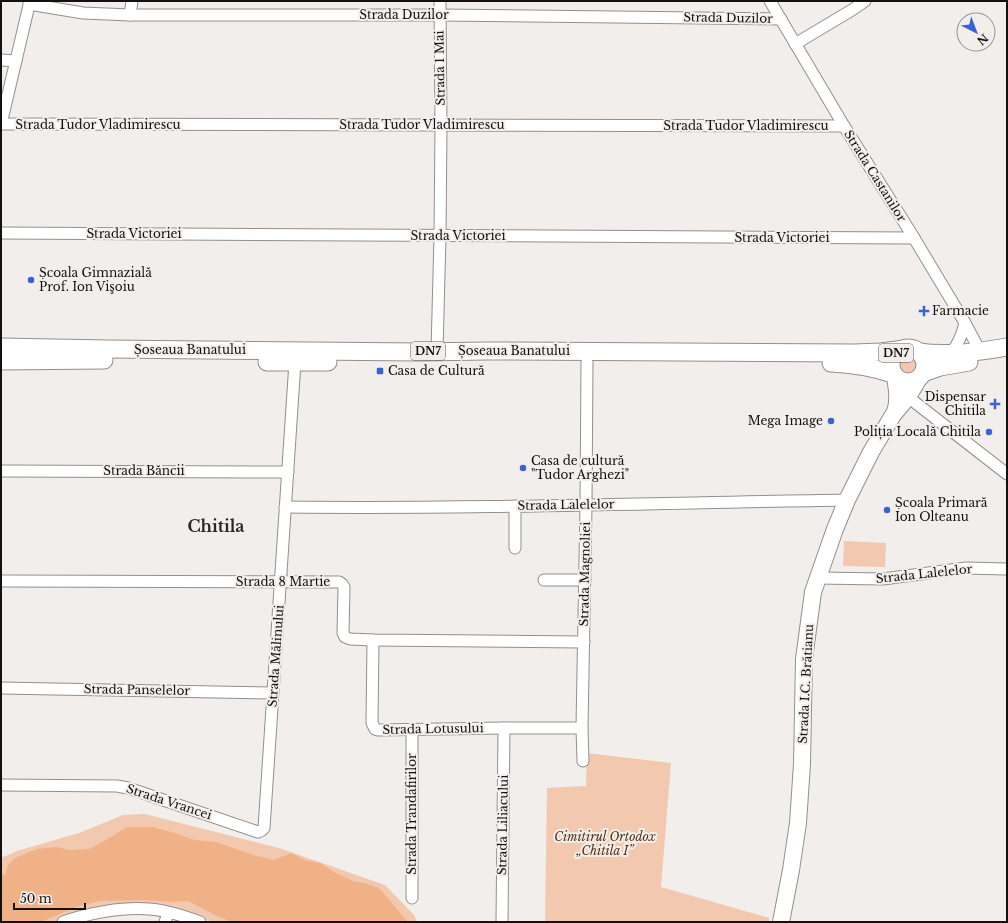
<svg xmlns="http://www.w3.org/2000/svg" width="1008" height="923" font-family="'Libre Baskerville',serif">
	<rect width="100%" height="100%" fill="#f2eeeb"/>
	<g fill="#f2c9ae">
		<circle cx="908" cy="365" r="9"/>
		<polygon points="844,541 886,543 885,567 843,566"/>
		<polygon points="587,753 671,763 661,887 769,918 769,922 545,922 547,788 586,786"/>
		<polygon points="145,814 279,848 385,885 414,915 417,922 212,922 187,912 108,908 72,922 1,922 1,858 17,851 79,833 123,815"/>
	</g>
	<polygon fill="#f0b187" points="127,827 153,827 175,833 194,840 216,842 257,856 274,860 291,853 305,860 320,863 334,872 353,881 364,883 379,888 408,922 232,922 219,917 188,901 170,902 145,900 100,901 76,907 41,922 1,922 1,874 5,875 8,865 15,858 37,849 58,847 69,850 89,849 113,836 122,830"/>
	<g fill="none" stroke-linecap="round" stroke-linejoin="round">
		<g stroke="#938f8c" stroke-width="13">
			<g id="street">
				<polyline points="770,1 844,126 914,238 965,323 980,351"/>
				<polyline points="29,4 83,13 130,15 439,15 781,19"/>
				<polyline points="130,15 132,1"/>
				<polyline points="795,44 852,10 865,1"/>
				<polyline points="1,60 16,61"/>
				<polyline points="1,124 844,126"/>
				<polyline points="1,124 30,1"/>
				<polyline points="1,233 914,238"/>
				<polyline points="437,351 440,236 441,125 440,1"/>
				<path d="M951,354C958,343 962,336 965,323"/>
				<polyline points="908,397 1007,474"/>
				<polyline points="1,471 288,472"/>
				<path d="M285,507C473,509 660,503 847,500"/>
				<polyline points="515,548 515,506"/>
				<polyline points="817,578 883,579 966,568 1007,569"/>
				<polyline points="544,580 585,580"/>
				<polyline points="1,581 339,582 342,584 344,587 343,633 345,637 350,639 373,640 584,642"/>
				<polyline points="373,640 372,723 375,729 378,730 504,728 582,728"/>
				<polyline points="1,688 273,693"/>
				<polyline points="583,761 582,728 586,505 587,362"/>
				<path d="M1,785L117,786L128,788L258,832C261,831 262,831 264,828L295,362"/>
				<polyline points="412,898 412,730"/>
				<path d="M63,922C88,913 122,907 149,909C166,910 184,916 200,922"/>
				<polyline points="165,922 168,913"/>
				<polyline points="502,922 504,728"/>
			</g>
		</g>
		<g stroke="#938f8c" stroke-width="18">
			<g id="secondary">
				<path d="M895,412C899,400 897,389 895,377"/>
				<polyline points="781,922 791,870 798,823 802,764 804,659 813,592 835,529 847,500 871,452 893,415 908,397 919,378"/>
			</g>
		</g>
		<g stroke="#938f8c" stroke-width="19">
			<g id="primary">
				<polyline points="1,347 108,349 419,352 488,351 855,353 880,352 906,349"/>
				<circle cx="908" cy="365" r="17"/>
				<path d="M918,352C948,356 978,352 1007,347"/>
				<polyline points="1,361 104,360"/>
				<polyline points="267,362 328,362"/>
				<path d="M831,363C853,364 872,367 893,374"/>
				<polyline points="923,373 940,367 969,362"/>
			</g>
		</g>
		<use href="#street" stroke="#fff" stroke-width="11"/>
		<use href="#secondary" stroke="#fff" stroke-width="16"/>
		<use href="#primary" stroke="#fff" stroke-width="17"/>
	</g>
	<g fill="#3863d3" stroke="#f2eeeb" stroke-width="1.5">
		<circle cx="31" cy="280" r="4"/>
		<path d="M922 305h4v4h4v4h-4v4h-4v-4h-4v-4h4z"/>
		<rect x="376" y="367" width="8" height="8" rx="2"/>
		<path d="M993 398h4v4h4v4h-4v4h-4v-4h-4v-4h4z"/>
		<circle cx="831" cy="421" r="4"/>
		<circle cx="989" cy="432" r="4"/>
		<circle cx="523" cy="468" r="4"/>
		<circle cx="887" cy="510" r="4"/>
	</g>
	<g text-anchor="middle" stroke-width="4" stroke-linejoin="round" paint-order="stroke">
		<g fill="#f2eeeb" stroke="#565352" stroke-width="1">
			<rect x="411" y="342" width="34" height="18" rx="3"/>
			<rect x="879" y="344" width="34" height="18" rx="3"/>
		</g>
		<g font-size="11" font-weight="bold" fill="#131110">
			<text x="428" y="355">DN7</text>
			<text x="896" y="357">DN7</text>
		</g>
		<g font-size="12" fill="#131110" stroke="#f2eeeb">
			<text x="404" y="19">Strada Duzilor</text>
			<text transform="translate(728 18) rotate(1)" y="4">Strada Duzilor</text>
			<text transform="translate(440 68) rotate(-91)" y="4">Strada 1 Mai</text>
			<text x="98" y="129">Strada Tudor Vladimirescu</text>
			<text x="422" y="129">Strada Tudor Vladimirescu</text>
			<text x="746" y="130">Strada Tudor Vladimirescu</text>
			<text transform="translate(875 176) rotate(58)" y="4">Strada Castanilor</text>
			<text x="134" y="238">Strada Victoriei</text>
			<text x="458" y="240">Strada Victoriei</text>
			<text x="782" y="242">Strada Victoriei</text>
			<text x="190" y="354">Șoseaua Banatului</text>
			<text x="514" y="355">Șoseaua Banatului</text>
			<text x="144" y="475">Strada Băncii</text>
			<text transform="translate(566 505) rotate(-1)" y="4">Strada Lalelelor</text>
			<text transform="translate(585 574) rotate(-89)" y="4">Strada Magnoliei</text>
			<text transform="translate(924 574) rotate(-6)" y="4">Strada Lalelelor</text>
			<text x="283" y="586">Strada 8 Martie</text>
			<text transform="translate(276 656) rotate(-86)" y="4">Strada Mălinului</text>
			<text transform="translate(806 684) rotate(-87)" y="4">Strada I.C. Brătianu</text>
			<text transform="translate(137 690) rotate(1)" y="4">Strada Panselelor</text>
			<text transform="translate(433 729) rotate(-1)" y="4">Strada Lotusului</text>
			<text transform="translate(169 802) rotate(18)" y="4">Strada Vrancei</text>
			<text transform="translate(412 814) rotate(-90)" y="4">Strada Trandafirilor</text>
			<text transform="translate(503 825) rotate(-89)" y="4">Strada Liliacului</text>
		</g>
		<g font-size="12" fill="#131110" stroke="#f2eeeb" text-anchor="start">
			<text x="39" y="277">Școala Gimnazială<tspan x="39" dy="14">Prof. Ion Vişoiu</tspan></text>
			<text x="932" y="315">Farmacie</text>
			<text x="388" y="375">Casa de Cultură</text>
			<text x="986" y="401" text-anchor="end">Dispensar<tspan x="986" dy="14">Chitila</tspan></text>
			<text x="823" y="425" text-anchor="end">Mega Image</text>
			<text x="981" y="436" text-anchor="end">Poliția Locală Chitila</text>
			<text x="531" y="465">Casa de cultură<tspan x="531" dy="14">"Tudor Arghezi"</tspan></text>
			<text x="895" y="507">Școala Primară<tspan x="895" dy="14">Ion Olteanu</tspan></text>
		</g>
		<g font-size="12" font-style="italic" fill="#593011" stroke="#f2eeeb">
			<text x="605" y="841">Cimitirul Ortodox<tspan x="605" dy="14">„Chitila I”</tspan></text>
		</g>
		<g font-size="16" font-weight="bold" fill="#2c2826" stroke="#f2eeeb">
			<text x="216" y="532">Chitila</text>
		</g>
	</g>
	<rect width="1008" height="923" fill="none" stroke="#131110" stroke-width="4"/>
	<g transform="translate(976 32) rotate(138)"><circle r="19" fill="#f2eeeb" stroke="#999693"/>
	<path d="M0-3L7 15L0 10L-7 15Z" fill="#3863d3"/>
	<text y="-6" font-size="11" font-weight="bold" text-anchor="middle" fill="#131110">N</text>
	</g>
	<path d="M14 903v6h71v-6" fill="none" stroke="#131110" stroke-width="2"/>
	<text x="20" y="903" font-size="12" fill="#131110" stroke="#f2eeeb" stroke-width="3" paint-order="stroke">50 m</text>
</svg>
